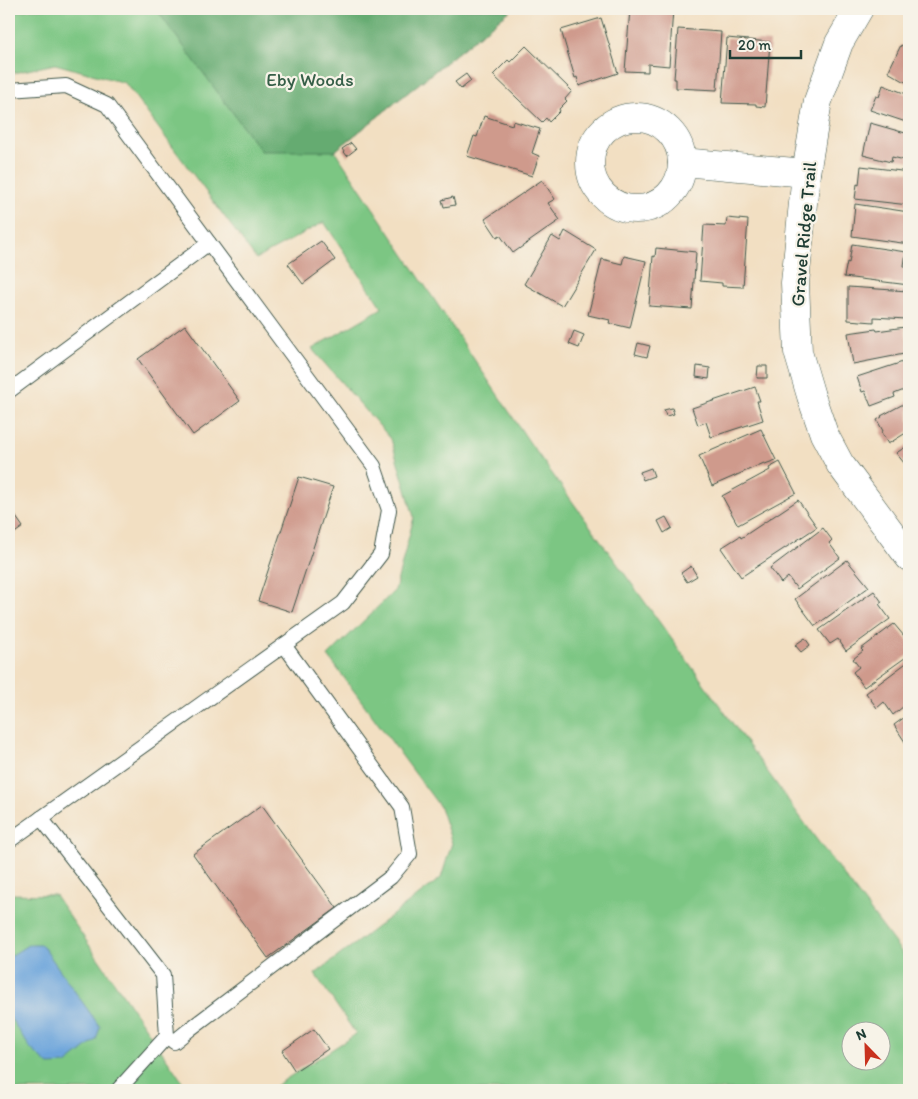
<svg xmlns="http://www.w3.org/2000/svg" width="918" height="1099" font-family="Itim,sans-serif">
	<rect width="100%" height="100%" fill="#f7f3e8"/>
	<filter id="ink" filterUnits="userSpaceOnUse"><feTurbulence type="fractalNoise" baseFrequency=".02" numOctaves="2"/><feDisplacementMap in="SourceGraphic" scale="10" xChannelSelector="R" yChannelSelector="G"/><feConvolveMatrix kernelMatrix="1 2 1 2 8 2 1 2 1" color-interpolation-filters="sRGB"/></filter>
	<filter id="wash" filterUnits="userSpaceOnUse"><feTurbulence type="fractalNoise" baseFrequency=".0096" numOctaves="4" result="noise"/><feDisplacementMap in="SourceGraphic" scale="20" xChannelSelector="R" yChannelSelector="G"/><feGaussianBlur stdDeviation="1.12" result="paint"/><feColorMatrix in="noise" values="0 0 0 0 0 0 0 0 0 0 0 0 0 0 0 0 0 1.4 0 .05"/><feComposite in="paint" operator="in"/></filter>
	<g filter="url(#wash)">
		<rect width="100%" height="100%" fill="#f2dfc2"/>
		<g fill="#7cc683" stroke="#4e825c" fill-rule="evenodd">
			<path d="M31,9H512L335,151L530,443L814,836L909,962V1090H269L356,1034L315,974L441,878L452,843L440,807L328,656L395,590L414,517L391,439L312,349L382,308L324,222L256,259L125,83L55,64L9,74V13ZM850,1032H880V1062H850Z"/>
			<polygon points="9,894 55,895 188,1090 9,1090"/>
		</g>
		<polygon fill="#65ab71" stroke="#427452" points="156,9 512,9 335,151 261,151"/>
		<polygon fill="#6ca4db" stroke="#467088" points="28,945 42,945 100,1027 96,1040 66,1064 49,1065 31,1049 9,1016 9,957"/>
		<g id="blocks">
			<g fill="#cf9a8c">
				<polygon points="630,9 673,9 669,66 648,64 648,72 625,71"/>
				<polygon points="601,18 618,73 579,86 577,77 575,78 561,30"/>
				<polygon points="678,29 721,32 717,90 676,88 676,79 674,79"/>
				<polygon points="727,38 770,42 765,107 756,106 756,104 722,103"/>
				<polygon points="901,45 909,49 909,84 888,72"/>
				<polygon points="526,46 572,91 565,99 567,101 559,109 560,111 549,122 546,118 542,122 493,75 508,60 510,62"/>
				<polygon points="466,74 471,81 461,89 455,82"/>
				<polygon points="883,85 909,95 909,123 870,110 876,96 879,97"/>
				<polygon points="484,116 512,125 513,121 540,129 532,153 539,156 532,176 467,156 474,136 477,137"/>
				<polygon points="870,123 909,134 909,161 892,157 891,162 863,155"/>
				<polygon points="351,143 356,149 347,156 342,149"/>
				<polygon points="861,166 909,172 909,205 855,199 857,184 859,185"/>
				<polygon points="542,180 555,199 548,203 560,220 513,253 500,235 497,237 485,219"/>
				<polygon points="453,197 455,205 444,207 442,200"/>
				<polygon points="855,204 909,212 909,244 852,236"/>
				<polygon points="727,218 748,220 743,287 722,286 722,283 700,281 704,225 726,226"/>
				<polygon points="565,231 596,250 562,306 524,284 552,236 560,241"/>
				<polygon points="321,241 335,260 303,284 288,264"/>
				<polygon points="852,244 906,252 904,266 909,267 909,285 844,277 847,262 849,263"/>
				<polygon points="656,248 696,252 692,309 649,306 653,256 655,257"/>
				<polygon points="624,256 646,261 630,328 609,323 610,320 588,315 602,259 622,264"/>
				<polygon points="848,287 908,291 906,319 874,317 874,322 848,320"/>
				<polygon points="185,325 240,401 193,435 138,359"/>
				<polygon points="905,327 909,353 853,364 848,333 876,329 877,331"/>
				<polygon points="574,331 584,335 579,348 569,344"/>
				<polygon points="638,343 650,346 647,357 635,354"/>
				<polygon points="909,360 909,388 894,394 895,397 871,406 865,391 862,392 857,377"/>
				<polygon points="697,366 710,368 709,379 696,377"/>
				<polygon points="758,366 767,366 767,378 757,378"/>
				<polygon points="755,387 760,401 757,401 763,420 711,437 706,422 698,425 692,408"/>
				<polygon points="909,401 909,431 888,444 881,432 883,431 877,420 882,417 881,416"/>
				<polygon points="672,408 674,414 666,416 664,410"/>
				<polygon points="761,429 776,460 765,464 764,463 712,486 699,456"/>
				<polygon points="909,445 909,469 896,453"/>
				<polygon points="780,462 796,493 738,525 722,496 770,470 769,468"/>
				<polygon points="651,468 654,476 643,480 640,472"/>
				<polygon points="299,477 333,487 292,612 258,601"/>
				<polygon points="798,500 817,527 741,577 721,548 740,536 741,538"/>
				<polygon points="9,507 23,527 9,537"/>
				<polygon points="666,517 672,528 664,533 658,521"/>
				<polygon points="823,528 832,540 829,543 840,558 797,589 788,577 781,583 770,568"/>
				<polygon points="847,560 869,587 815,626 795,599"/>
				<polygon points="691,566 697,576 687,582 681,573"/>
				<polygon points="874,591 882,602 879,604 890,619 846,651 838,639 830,644 819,630"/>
				<polygon points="894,624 909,642 909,655 864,687 853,672 859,667 853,659 863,651 861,649"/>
				<polygon points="805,638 810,645 801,652 795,645"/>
				<polygon points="909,661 909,702 893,715 884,702 877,708 866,693"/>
				<polygon points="909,714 909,748 894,725"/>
				<polygon points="262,805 337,908 268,958 193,854"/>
				<polygon points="314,1029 328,1049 295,1071 282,1051"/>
			</g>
		</g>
	</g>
	<g filter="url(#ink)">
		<use href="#blocks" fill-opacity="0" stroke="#3f5549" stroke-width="1"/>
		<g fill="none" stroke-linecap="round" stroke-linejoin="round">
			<g stroke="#3f5549" stroke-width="16">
				<g id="lane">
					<polyline points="9,90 66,86 107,105 374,466 389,510 381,554 343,603 9,841"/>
					<polyline points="9,391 209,243"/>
					<polyline points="41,818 163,975 167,1036 118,1090"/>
					<polyline points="167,1036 174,1042 190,1029 391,877 410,854 402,807 284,645"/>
				</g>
			</g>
			<g stroke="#3f5549" stroke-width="29">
				<g id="street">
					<polyline points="859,9 839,43 818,101 806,173 795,283 798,352 811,396 824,434 840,464 909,557"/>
					<circle cx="636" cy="163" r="46"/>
					<polyline points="682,162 806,173"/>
				</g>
			</g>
			<use href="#lane" stroke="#fff" stroke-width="14"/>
			<use href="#street" stroke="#fff" stroke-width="28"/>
		</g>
	</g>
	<g text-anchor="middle" stroke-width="4.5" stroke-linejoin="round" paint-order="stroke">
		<g font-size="19" fill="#365f48" stroke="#f7f3e8">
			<text x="310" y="86">Eby Woods</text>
		</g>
		<g font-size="19" fill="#1f3d34" stroke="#f7f3e8">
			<text transform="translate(803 234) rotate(-85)" y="7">Gravel Ridge Trail</text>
		</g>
	</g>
	<rect width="918" height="1099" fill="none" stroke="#f7f3e8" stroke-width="30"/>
	<g transform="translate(866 1046) rotate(337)"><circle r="24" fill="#f7f3e8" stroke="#a1aaa0"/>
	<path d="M0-4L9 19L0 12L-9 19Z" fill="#c8321e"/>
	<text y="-8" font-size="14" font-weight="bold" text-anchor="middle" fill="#1f3d34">N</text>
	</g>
	<path d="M730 50v8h71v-8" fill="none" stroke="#1f3d34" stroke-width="2.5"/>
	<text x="738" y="50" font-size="15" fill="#1f3d34" stroke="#f7f3e8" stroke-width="4" paint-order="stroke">20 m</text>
</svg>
